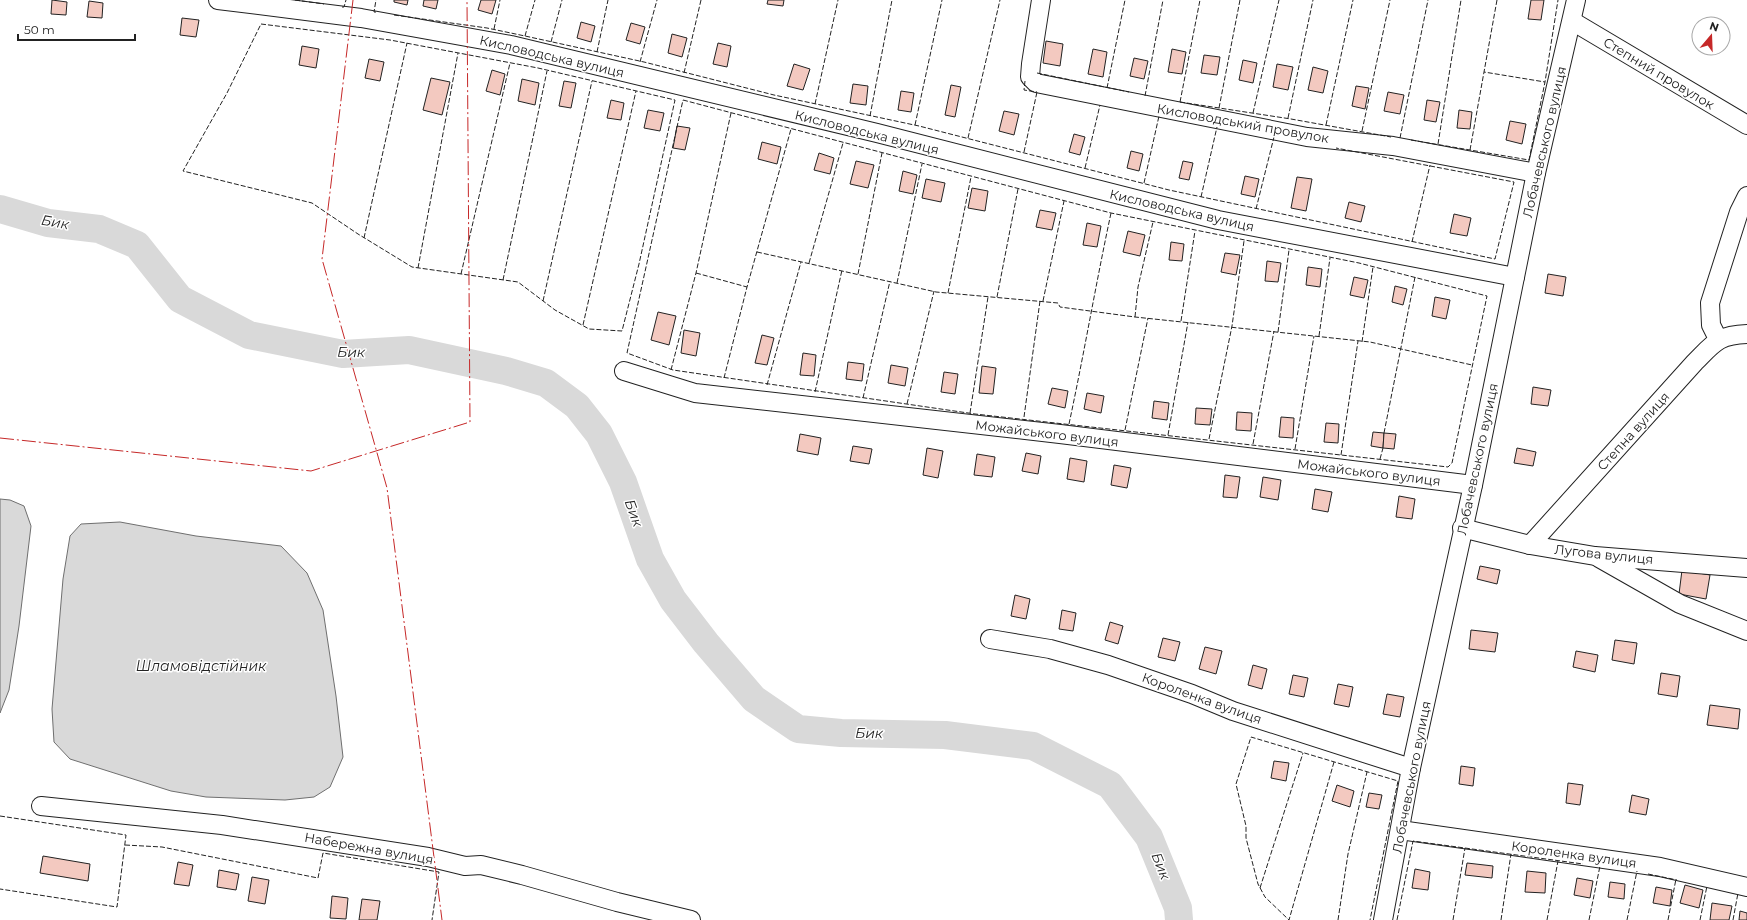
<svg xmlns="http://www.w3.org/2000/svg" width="1747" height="920" font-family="Montserrat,sans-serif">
	<rect width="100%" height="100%" fill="#fff"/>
	<g fill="#d9d9d9" stroke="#6f6f6f">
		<polygon points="0,499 10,500 24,506 31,526 19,626 9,690 0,713"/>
		<polygon points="120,522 196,536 281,546 307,573 323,610 336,696 343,757 330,787 314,797 285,800 206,797 171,791 70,759 54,742 52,709 63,579 70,536 81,524"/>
	</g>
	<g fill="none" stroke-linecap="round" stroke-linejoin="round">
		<polyline stroke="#d9d9d9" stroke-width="28" points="0,209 48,223 99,229 137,245 180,299 249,335 343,354 409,350 506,371 546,383 577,406 599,434 623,482 650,559 673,600 706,643 754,699 798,729 841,733 945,735 1033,746 1110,785 1149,837 1178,908 1179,920"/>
	</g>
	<g fill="#f3c9c0" stroke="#222">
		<polygon points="52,0 67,2 66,15 51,14"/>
		<polygon points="394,0 408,0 407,5 394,2"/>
		<polygon points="424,0 438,0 436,9 423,6"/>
		<polygon points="481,0 496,0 492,14 478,10"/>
		<polygon points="768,0 784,0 783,6 767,4"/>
		<polygon points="1531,0 1544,0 1541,20 1528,19"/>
		<polygon points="89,1 103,3 102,18 87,17"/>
		<polygon points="182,18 199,20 196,37 180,35"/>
		<polygon points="581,22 595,26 591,42 577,38"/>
		<polygon points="631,23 645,27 640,44 626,40"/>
		<polygon points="672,34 687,38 682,57 668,53"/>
		<polygon points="1046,41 1063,44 1060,66 1043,63"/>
		<polygon points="718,43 731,46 727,67 713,64"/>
		<polygon points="302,46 319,49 316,68 299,65"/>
		<polygon points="1093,49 1107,52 1103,77 1088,74"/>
		<polygon points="1172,49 1186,52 1182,74 1168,72"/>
		<polygon points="1204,55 1220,57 1217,75 1201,73"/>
		<polygon points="1134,58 1148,61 1144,79 1130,76"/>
		<polygon points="369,59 384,62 380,81 365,78"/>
		<polygon points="1243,60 1257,63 1253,83 1239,80"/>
		<polygon points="794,64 810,69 803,90 787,86"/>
		<polygon points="1277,64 1293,67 1288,90 1273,87"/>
		<polygon points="1313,67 1328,71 1323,93 1308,90"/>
		<polygon points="492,70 505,74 500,95 486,91"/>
		<polygon points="431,78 450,82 442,115 423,110"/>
		<polygon points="522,79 539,83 535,105 518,101"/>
		<polygon points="564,81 576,83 571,108 559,106"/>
		<polygon points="853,84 868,86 866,105 850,103"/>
		<polygon points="951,85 961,87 955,117 945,115"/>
		<polygon points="1356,86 1369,88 1365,109 1352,106"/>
		<polygon points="901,91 914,93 911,112 898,110"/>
		<polygon points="1388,92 1404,95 1400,114 1384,111"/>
		<polygon points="611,100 624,103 621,120 607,118"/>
		<polygon points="1427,100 1440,102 1436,122 1424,120"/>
		<polygon points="648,110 664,113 660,131 644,128"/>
		<polygon points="1459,110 1472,112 1470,129 1457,128"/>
		<polygon points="1004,111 1019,114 1014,135 999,131"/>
		<polygon points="1510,121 1526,124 1522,144 1506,140"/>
		<polygon points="677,126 690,128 685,150 673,148"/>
		<polygon points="1074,134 1085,137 1080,155 1069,152"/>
		<polygon points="762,142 781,147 777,164 758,159"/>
		<polygon points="1131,151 1143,154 1139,171 1127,168"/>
		<polygon points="819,153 834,158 830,174 814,170"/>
		<polygon points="856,161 874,165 868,188 850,184"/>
		<polygon points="1183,161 1193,163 1189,180 1179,178"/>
		<polygon points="903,171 917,175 913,194 899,191"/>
		<polygon points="1245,176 1259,179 1255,197 1241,194"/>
		<polygon points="1297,177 1312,179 1306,211 1291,208"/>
		<polygon points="926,179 945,183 941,202 922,198"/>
		<polygon points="972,188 988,191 985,211 968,208"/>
		<polygon points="1349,202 1365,206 1361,222 1345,218"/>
		<polygon points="1040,210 1056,213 1052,230 1036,227"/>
		<polygon points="1454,214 1471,218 1467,236 1450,233"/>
		<polygon points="1087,223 1101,226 1097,247 1083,245"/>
		<polygon points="1128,231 1145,235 1140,256 1123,252"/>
		<polygon points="1171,242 1184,244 1182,261 1169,260"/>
		<polygon points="1225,253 1240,255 1236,275 1221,272"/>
		<polygon points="1267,261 1281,263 1278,282 1265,281"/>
		<polygon points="1308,267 1322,269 1320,287 1306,285"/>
		<polygon points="1548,274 1566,277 1563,296 1545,293"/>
		<polygon points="1354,277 1368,280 1364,298 1350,295"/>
		<polygon points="1395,286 1407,289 1403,305 1392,302"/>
		<polygon points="1435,297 1450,300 1446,319 1432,316"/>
		<polygon points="658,312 676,316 669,345 651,340"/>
		<polygon points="684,330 700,333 696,356 681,353"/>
		<polygon points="762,335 774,338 767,365 755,363"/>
		<polygon points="803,353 816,355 814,376 800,375"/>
		<polygon points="848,362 864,364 862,381 846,379"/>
		<polygon points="891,365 908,368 905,386 888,383"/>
		<polygon points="982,366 996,368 993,394 979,393"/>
		<polygon points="944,372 958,374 955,394 941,392"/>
		<polygon points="1533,387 1551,390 1548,406 1531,404"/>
		<polygon points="1052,388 1068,391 1065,408 1048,404"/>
		<polygon points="1087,393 1104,396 1101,413 1084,409"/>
		<polygon points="1154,401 1169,403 1167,420 1152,418"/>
		<polygon points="1196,408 1212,409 1210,425 1195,424"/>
		<polygon points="1237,412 1252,413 1251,431 1236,430"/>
		<polygon points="1281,417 1294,418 1293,438 1279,437"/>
		<polygon points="1326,423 1339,424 1338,443 1324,442"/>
		<polygon points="1373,432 1384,433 1383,448 1371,446"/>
		<polygon points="1384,433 1396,434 1394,449 1383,448"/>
		<polygon points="800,434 821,438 818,455 797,451"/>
		<polygon points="853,446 872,449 869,464 850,461"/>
		<polygon points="927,448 943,451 938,478 923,475"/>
		<polygon points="1517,448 1536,452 1533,466 1514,463"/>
		<polygon points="1026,453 1041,456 1038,474 1022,471"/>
		<polygon points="977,454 995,457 992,477 974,475"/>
		<polygon points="1070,458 1087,461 1084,482 1067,479"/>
		<polygon points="1114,465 1131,468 1127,488 1111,485"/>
		<polygon points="1225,475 1240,477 1237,498 1223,497"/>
		<polygon points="1263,477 1281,480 1278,500 1260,497"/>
		<polygon points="1315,489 1332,492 1328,512 1312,509"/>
		<polygon points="1399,496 1415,499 1412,519 1396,517"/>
		<polygon points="1480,566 1500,570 1497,584 1477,579"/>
		<polygon points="1682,570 1710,575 1706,599 1679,594"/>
		<polygon points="1015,595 1030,599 1026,619 1011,616"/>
		<polygon points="1062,610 1076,613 1073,631 1059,629"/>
		<polygon points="1110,622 1123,626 1118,644 1105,640"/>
		<polygon points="1471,630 1498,633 1495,652 1469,649"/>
		<polygon points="1163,638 1180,642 1175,661 1158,657"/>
		<polygon points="1615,640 1637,643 1634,664 1612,660"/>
		<polygon points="1205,647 1222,651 1216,674 1199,669"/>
		<polygon points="1576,651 1598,655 1595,672 1573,667"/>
		<polygon points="1253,665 1267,669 1262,689 1248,685"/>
		<polygon points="1661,673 1680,676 1677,697 1658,694"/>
		<polygon points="1293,675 1308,678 1304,697 1289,694"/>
		<polygon points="1338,684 1353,687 1349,707 1334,704"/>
		<polygon points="1387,694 1404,697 1400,717 1383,714"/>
		<polygon points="1710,705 1740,709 1738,729 1707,725"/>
		<polygon points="1274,761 1289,763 1286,781 1271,778"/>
		<polygon points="1461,766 1475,768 1473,786 1459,784"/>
		<polygon points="1568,783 1583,785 1580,805 1566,803"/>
		<polygon points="1337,785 1354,791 1350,807 1332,801"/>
		<polygon points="1369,793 1382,795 1379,809 1366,807"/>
		<polygon points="1632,795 1649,799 1646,815 1629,812"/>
		<polygon points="43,856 90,864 88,881 40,873"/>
		<polygon points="178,862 193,865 189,886 174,884"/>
		<polygon points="1467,863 1493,866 1492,878 1465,875"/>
		<polygon points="1415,869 1430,872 1428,890 1412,888"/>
		<polygon points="219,870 239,874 236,890 217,887"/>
		<polygon points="1527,871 1546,873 1545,893 1525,892"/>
		<polygon points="252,877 269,880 265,904 248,901"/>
		<polygon points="1577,878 1593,881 1590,898 1574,895"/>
		<polygon points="1610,882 1625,884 1624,899 1608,897"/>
		<polygon points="1685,885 1703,890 1699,908 1680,903"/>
		<polygon points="1656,887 1672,890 1670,906 1653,903"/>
		<polygon points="332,896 348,898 346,919 330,918"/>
		<polygon points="362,899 380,901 377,920 359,920"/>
		<polygon points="1712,903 1732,906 1729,920 1710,920"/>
		<polygon points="1740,911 1747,913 1747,920 1739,920"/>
	</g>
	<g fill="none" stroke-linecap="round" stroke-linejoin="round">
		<g stroke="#222" stroke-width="20">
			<g id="minor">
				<polyline points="218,0 361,18 511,45 877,133 1218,220 1515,277"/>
				<polyline points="1041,0 1031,64 1030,77 1036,83 1307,137 1393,146 1536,173"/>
				<polyline points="1572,21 1747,125"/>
				<polyline points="1718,339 1711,325 1710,303 1739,212 1747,196"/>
				<polyline points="624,371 695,393 1060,434 1473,485"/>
				<polyline points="1462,528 1530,545 1595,556 1747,568"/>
				<path d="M1530,545L1695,362C1714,343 1718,335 1747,334"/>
				<polyline points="1599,558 1680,604 1747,631"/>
				<polyline points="990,639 1050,649 1108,665 1192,694 1233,711 1411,768"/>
				<polyline points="41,806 222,825 428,857 465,866 481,865 522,875 617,902 691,920"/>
				<polyline points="1400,830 1660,867 1747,887"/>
				<polyline points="1383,920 1411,768 1473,485 1536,173 1576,0"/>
			</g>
		</g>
		<use href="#minor" stroke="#fff" stroke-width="18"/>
		<g stroke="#222" stroke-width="1" stroke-dasharray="5 2" stroke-linecap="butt">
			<polyline points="295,0 324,4"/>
			<polyline points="1497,0 1484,72 1545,82"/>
			<polyline points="342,7 344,7 346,0"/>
			<polyline points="376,12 374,12 376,0"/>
			<polyline points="394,15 487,28 525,36 644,62 774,95 919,126 1169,190 1495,259 1514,182 1336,148"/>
			<polygon points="261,24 390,40 538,68 675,100 639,264 622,331 589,329 555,310 518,282 412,267 358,234 312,203 183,171 227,93"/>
			<polyline points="494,29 500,0"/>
			<polyline points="525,36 535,0"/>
			<polyline points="551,42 562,0"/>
			<polyline points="597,52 608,0"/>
			<polyline points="640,62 657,0"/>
			<polyline points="684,73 701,0"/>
			<polyline points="1037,73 1129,92"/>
			<polyline points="1025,81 1024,90 1037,92"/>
			<polyline points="1107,88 1125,0"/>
			<polyline points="1145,96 1163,0"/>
			<polygon points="683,100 1111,213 1359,263 1487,296 1452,463 1448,467 975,414 673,370 627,353"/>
			<polyline points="1180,102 1291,119 1391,137"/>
			<polyline points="1180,102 1200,0"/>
			<polyline points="815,104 838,0"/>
			<polyline points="1219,108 1240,0"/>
			<polyline points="1253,113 1279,0"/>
			<polyline points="870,116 892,0"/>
			<polyline points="1288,118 1313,0"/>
			<polyline points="915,125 942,0"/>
			<polyline points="1326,125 1353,0"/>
			<polyline points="1362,131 1390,0"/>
			<polyline points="968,138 1000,0"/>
			<polyline points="1400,138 1428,0"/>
			<polyline points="1411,140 1529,160 1545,82 1558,0"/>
			<polyline points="1438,144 1461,0"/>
			<polyline points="1470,150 1484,72"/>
			<polyline points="1024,152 1037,92"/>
			<polyline points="1085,168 1100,105"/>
			<polyline points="1144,183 1159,116"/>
			<polyline points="1201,197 1217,127"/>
			<polyline points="1256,209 1274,137"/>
			<polyline points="364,238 407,43"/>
			<polyline points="1412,242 1430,165"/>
			<polyline points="757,252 936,292 1058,303 1060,307 1135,317 1370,342 1472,365"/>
			<polyline points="809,263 843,143"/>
			<polyline points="418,268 458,53"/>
			<polyline points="696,273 747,287"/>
			<polyline points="461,274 510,63"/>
			<polyline points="858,274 882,153"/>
			<polyline points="503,280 547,71"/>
			<polyline points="897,283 922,164"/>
			<polyline points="948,293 971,177"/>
			<polyline points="997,297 1018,189"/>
			<polyline points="543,301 592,81"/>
			<polyline points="1043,301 1064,201"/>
			<polyline points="1135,317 1138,287 1153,222"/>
			<polyline points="1181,321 1195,231"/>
			<polyline points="583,325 636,91"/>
			<polyline points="1278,332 1289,250"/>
			<polyline points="1319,336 1330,258"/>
			<polyline points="1362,342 1373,267"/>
			<polyline points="671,370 696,273 731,113"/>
			<polyline points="724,378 747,287 791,129"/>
			<polyline points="767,385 801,262"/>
			<polyline points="815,392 842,270"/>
			<polyline points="863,398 890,281"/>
			<polyline points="907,404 934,291"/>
			<polyline points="970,413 988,297"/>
			<polyline points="1024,417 1040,301"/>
			<path d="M1069,424C1084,354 1096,283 1111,213"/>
			<polyline points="1125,430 1148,318"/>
			<polyline points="1384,433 1415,277"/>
			<polyline points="1168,435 1188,322"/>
			<polyline points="1209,439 1232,326 1244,241"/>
			<polyline points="1253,444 1274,331"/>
			<polyline points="1295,449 1314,336"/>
			<polyline points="1341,455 1358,341"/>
			<polyline points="1380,459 1383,448"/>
			<polyline points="1334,762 1289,920 1265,897 1258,884 1246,838 1246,826 1236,784 1251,737 1398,781 1370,920"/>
			<polyline points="0,816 126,835 117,907 0,889"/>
			<polyline points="125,845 162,847 318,878 323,853 439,872 432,920"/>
			<polyline points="1648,874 1677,880"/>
			<polyline points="1260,888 1303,753"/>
			<polyline points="1338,920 1348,854 1367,772"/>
			<polyline points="1397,920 1413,841 1583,864"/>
			<polyline points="1453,920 1465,848"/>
			<polyline points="1501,920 1511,854"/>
			<polyline points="1547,920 1558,861"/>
			<polyline points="1589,920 1600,866"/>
			<polyline points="1627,920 1637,871"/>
			<polyline points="1668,920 1676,879"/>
			<polyline points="1700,920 1707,886"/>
			<polyline points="1733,920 1738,893"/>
		</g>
		<g stroke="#c62828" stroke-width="1" stroke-dasharray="14 3 2 3" stroke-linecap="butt">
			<polyline points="353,0 322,259 387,488 442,920"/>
			<polyline points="0,438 311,471 470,422 467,0"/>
		</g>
	</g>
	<g text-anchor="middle" stroke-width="3" stroke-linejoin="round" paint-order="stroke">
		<g font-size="13" fill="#222" stroke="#fff">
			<text transform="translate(552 56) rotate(13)" y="5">Кисловодська вулиця</text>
			<text transform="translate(1659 73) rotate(31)" y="5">Степний провулок</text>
			<text transform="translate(1243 123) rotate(10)" y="5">Кисловодський провулок</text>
			<text transform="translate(867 132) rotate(14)" y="5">Кисловодська вулиця</text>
			<text transform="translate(1544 142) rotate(-77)" y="5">Лобачевського вулиця</text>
			<text transform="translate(1182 210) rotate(13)" y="5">Кисловодська вулиця</text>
			<text transform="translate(1633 431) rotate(-48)" y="5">Степна вулиця</text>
			<text transform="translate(1047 433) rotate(7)" y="5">Можайського вулиця</text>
			<text transform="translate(1477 459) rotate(-78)" y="5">Лобачевського вулиця</text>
			<text transform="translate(1369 472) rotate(7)" y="5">Можайського вулиця</text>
			<text transform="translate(1604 554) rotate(6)" y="5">Лугова вулиця</text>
			<text transform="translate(1202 698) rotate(20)" y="5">Короленка вулиця</text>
			<text transform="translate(1411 777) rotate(-79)" y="5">Лобачевського вулиця</text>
			<text transform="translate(369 848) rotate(10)" y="5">Набережна вулиця</text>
			<text transform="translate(1574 854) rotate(8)" y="5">Короленка вулиця</text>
		</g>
		<g font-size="14" font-style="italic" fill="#222" stroke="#fff">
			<text transform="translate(55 222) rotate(10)" y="5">Бик</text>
			<text transform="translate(351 352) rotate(1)" y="5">Бик</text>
			<text transform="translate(634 513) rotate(70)" y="5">Бик</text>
			<text x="201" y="671">Шламовідстійник</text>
			<text transform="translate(869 733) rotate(1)" y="5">Бик</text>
			<text transform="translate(1161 866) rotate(68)" y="5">Бик</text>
		</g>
	</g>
	<g transform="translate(1711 36) rotate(19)"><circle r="19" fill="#ffffff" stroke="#a7a7a7"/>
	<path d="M0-3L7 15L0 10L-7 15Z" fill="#c62828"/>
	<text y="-6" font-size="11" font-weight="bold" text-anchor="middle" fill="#222222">N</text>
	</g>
	<path d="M18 34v6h117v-6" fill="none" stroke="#222222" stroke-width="2"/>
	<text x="24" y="34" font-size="12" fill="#222222" stroke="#ffffff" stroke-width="3" paint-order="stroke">50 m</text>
</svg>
